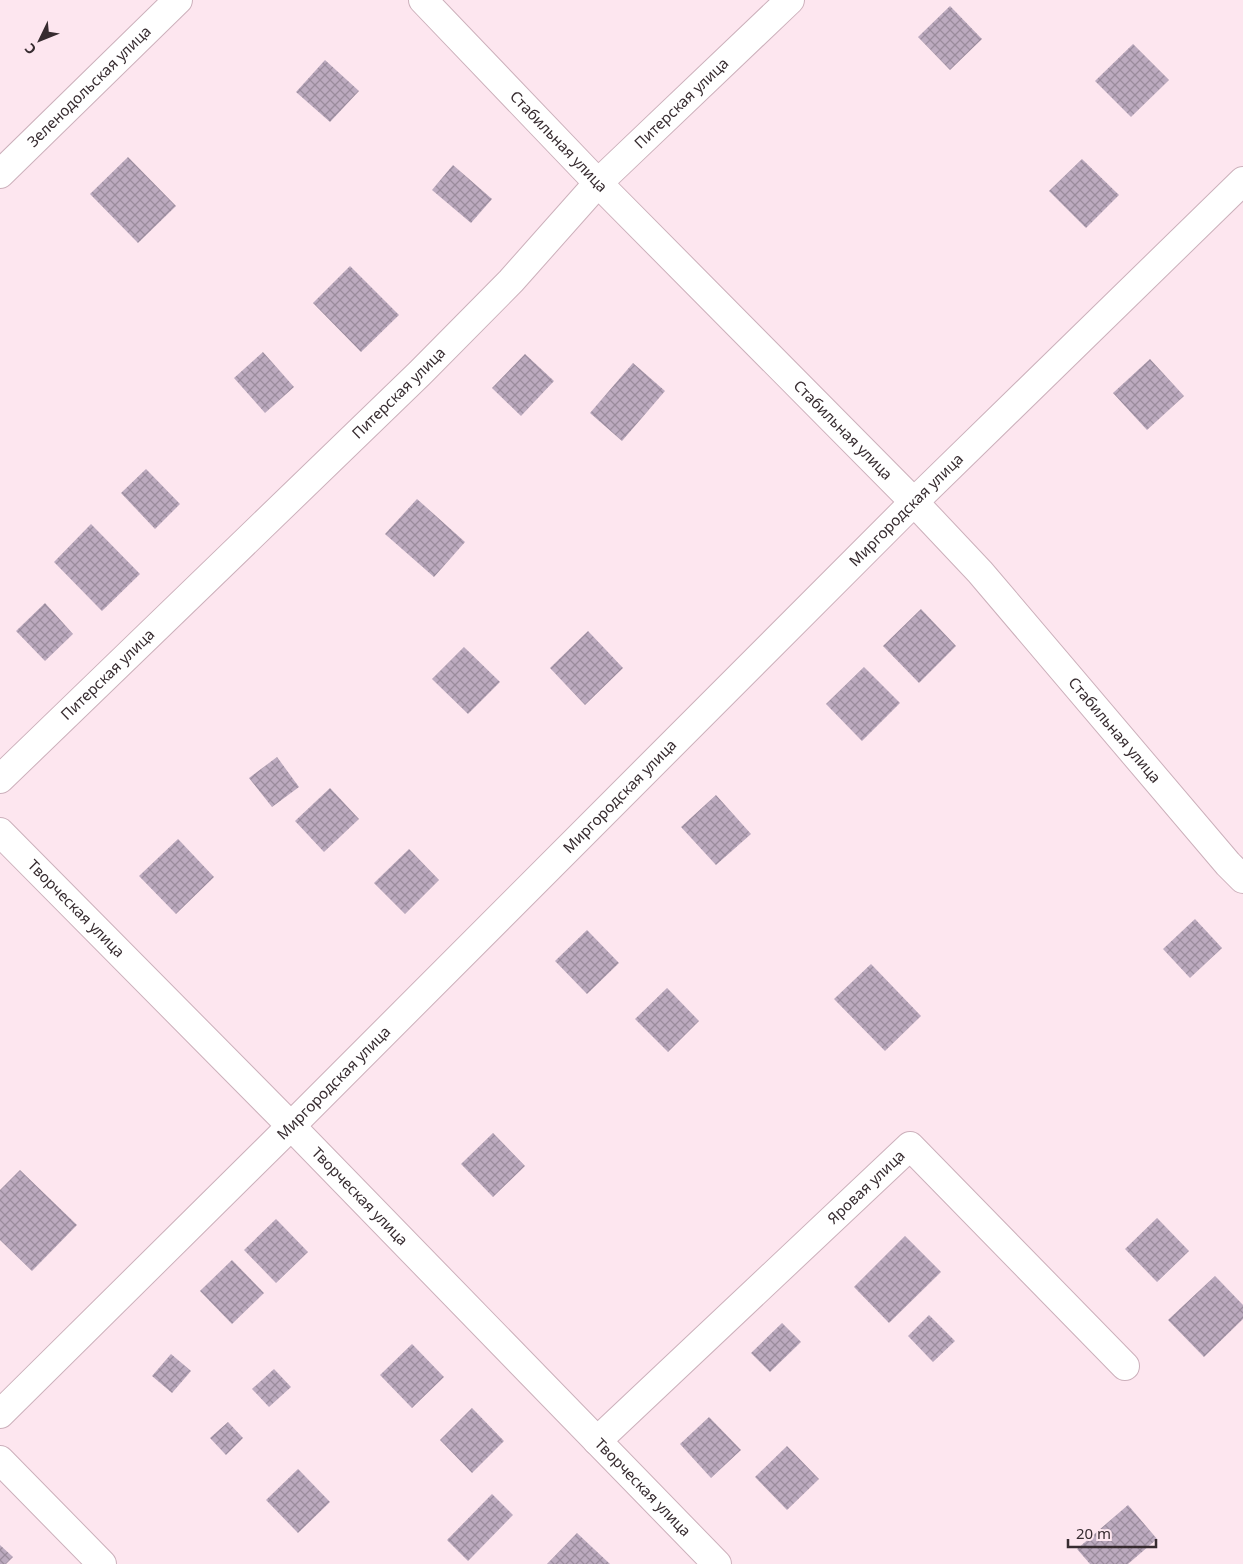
<svg xmlns="http://www.w3.org/2000/svg" width="1243" height="1564" font-family="'Noto Sans',sans-serif">
	<defs>
		<pattern id="building-cross-hatch" width="8" height="8" patternUnits="userSpaceOnUse" patternTransform="scale(1.25)"><rect width="8" height="8" fill="#bcaabf"/><path d="M0 0l8 8M0 8l8-8" fill="none" stroke="#9a8b9c"/></pattern>
	</defs>
	<rect width="100%" height="100%" fill="#fde6ef"/>
	<g fill="url(#building-cross-hatch)">
		<polygon points="950,6 982,39 950,70 918,37"/>
		<polygon points="1133,44 1169,80 1131,117 1095,81"/>
		<polygon points="325,60 359,91 330,122 296,92"/>
		<polygon points="128,157 176,206 138,243 90,194"/>
		<polygon points="1082,159 1119,195 1086,228 1049,191"/>
		<polygon points="453,165 492,199 471,223 432,190"/>
		<polygon points="350,266 399,315 361,352 313,303"/>
		<polygon points="263,352 294,387 265,413 234,378"/>
		<polygon points="525,354 554,381 521,416 492,388"/>
		<polygon points="1150,359 1184,396 1147,430 1113,393"/>
		<polygon points="633,363 665,391 622,441 590,413"/>
		<polygon points="146,469 180,504 155,529 121,493"/>
		<polygon points="417,499 465,542 434,577 385,534"/>
		<polygon points="91,524 140,574 102,611 54,562"/>
		<polygon points="45,603 73,634 45,661 16,631"/>
		<polygon points="921,609 956,646 919,683 883,646"/>
		<polygon points="588,631 623,668 585,705 550,668"/>
		<polygon points="464,647 500,682 468,714 432,679"/>
		<polygon points="864,667 900,703 862,741 826,704"/>
		<polygon points="277,757 299,787 272,807 249,778"/>
		<polygon points="330,788 359,819 324,852 295,821"/>
		<polygon points="716,795 751,834 716,865 681,827"/>
		<polygon points="178,839 214,877 176,914 139,876"/>
		<polygon points="409,849 439,880 405,914 374,883"/>
		<polygon points="1195,919 1222,948 1190,978 1163,949"/>
		<polygon points="587,930 619,963 587,994 555,961"/>
		<polygon points="871,964 921,1016 885,1051 834,999"/>
		<polygon points="667,988 699,1021 668,1052 635,1019"/>
		<polygon points="493,1133 525,1166 493,1197 461,1164"/>
		<polygon points="20,1170 77,1225 32,1271 0,1240 0,1190"/>
		<polygon points="1157,1218 1189,1251 1157,1282 1125,1249"/>
		<polygon points="276,1219 308,1252 276,1283 244,1250"/>
		<polygon points="905,1236 941,1272 889,1323 854,1287"/>
		<polygon points="232,1260 264,1293 232,1324 200,1291"/>
		<polygon points="1215,1276 1243,1305 1243,1319 1204,1357 1168,1320"/>
		<polygon points="929,1315 955,1341 933,1362 908,1336"/>
		<polygon points="782,1323 801,1342 770,1372 751,1353"/>
		<polygon points="412,1344 444,1377 412,1408 380,1375"/>
		<polygon points="171,1354 191,1371 172,1393 152,1376"/>
		<polygon points="274,1369 291,1387 269,1407 252,1389"/>
		<polygon points="472,1408 504,1441 472,1473 440,1440"/>
		<polygon points="709,1417 741,1450 711,1478 680,1444"/>
		<polygon points="228,1422 243,1438 226,1455 210,1438"/>
		<polygon points="787,1446 819,1479 787,1510 755,1477"/>
		<polygon points="298,1469 330,1502 298,1533 266,1500"/>
		<polygon points="492,1494 513,1515 468,1561 447,1540"/>
		<polygon points="1128,1505 1157,1539 1128,1564 1090,1564 1077,1549"/>
		<polygon points="577,1533 610,1564 547,1564"/>
		<polygon points="0,1545 13,1557 6,1564 0,1564"/>
	</g>
	<g fill="none" stroke-linecap="round" stroke-linejoin="round">
		<g stroke="#ccb0bb" stroke-width="30">
			<g id="minor">
				<path id="s1" d="M423,0L598,183L914,502L980,572L1228,864L1243,879"/>
				<path id="s2" d="M0,174L178,0"/>
				<path id="s3" d="M0,779L420,373L511,281L598,183L790,0"/>
				<path id="s4" d="M0,832L291,1126L717,1564"/>
				<path id="s5" d="M0,1414L291,1126L914,502L1243,181"/>
				<path id="s6" d="M597,1441L910,1146L1125,1366"/>
				<polyline points="0,1460 102,1564"/>
			</g>
		</g>
		<use href="#minor" stroke="#fff" stroke-width="28"/>
	</g>
	<g text-anchor="middle" stroke-width="4.5" stroke-linejoin="round" paint-order="stroke">
		<g font-size="15" fill="#372c30" stroke="#fde6ef">
			<text dy="5" stroke="none"><textPath href="#s2" startOffset="125">Зеленодольская улица</textPath></text>
			<text dy="5" stroke="none"><textPath href="#s3" startOffset="960">Питерская улица</textPath></text>
			<text dy="5" stroke="none"><textPath href="#s1" startOffset="196">Стабильная улица</textPath></text>
			<text dy="5" stroke="none"><textPath href="#s3" startOffset="555">Питерская улица</textPath></text>
			<text dy="5" stroke="none"><textPath href="#s1" startOffset="601">Стабильная улица</textPath></text>
			<text dy="5" stroke="none"><textPath href="#s5" startOffset="1280">Миргородская улица</textPath></text>
			<text dy="5" stroke="none"><textPath href="#s3" startOffset="150">Питерская улица</textPath></text>
			<text dy="5" stroke="none"><textPath href="#s1" startOffset="1006">Стабильная улица</textPath></text>
			<text dy="5" stroke="none"><textPath href="#s5" startOffset="875">Миргородская улица</textPath></text>
			<text dy="5" stroke="none"><textPath href="#s4" startOffset="108">Творческая улица</textPath></text>
			<text dy="5" stroke="none"><textPath href="#s5" startOffset="470">Миргородская улица</textPath></text>
			<text dy="5" stroke="none"><textPath href="#s6" startOffset="370">Яровая улица</textPath></text>
			<text dy="5" stroke="none"><textPath href="#s4" startOffset="512">Творческая улица</textPath></text>
			<text dy="5" stroke="none"><textPath href="#s4" startOffset="918">Творческая улица</textPath></text>
		</g>
	</g>
	<g transform="translate(40 40) rotate(227)" stroke="#fde6ef" stroke-width="4" paint-order="stroke">
	<path d="M0-4L9 19L0 12L-9 19Z" fill="#372c30"/>
	<text y="-8" font-size="14" font-weight="bold" text-anchor="middle" fill="#372c30">С</text>
	</g>
	<path d="M1068 1539v8h88v-8" fill="none" stroke="#372c30" stroke-width="2.5"/>
	<text x="1076" y="1539" font-size="15" fill="#372c30" stroke="#fde6ef" stroke-width="4" paint-order="stroke">20 m</text>
</svg>
